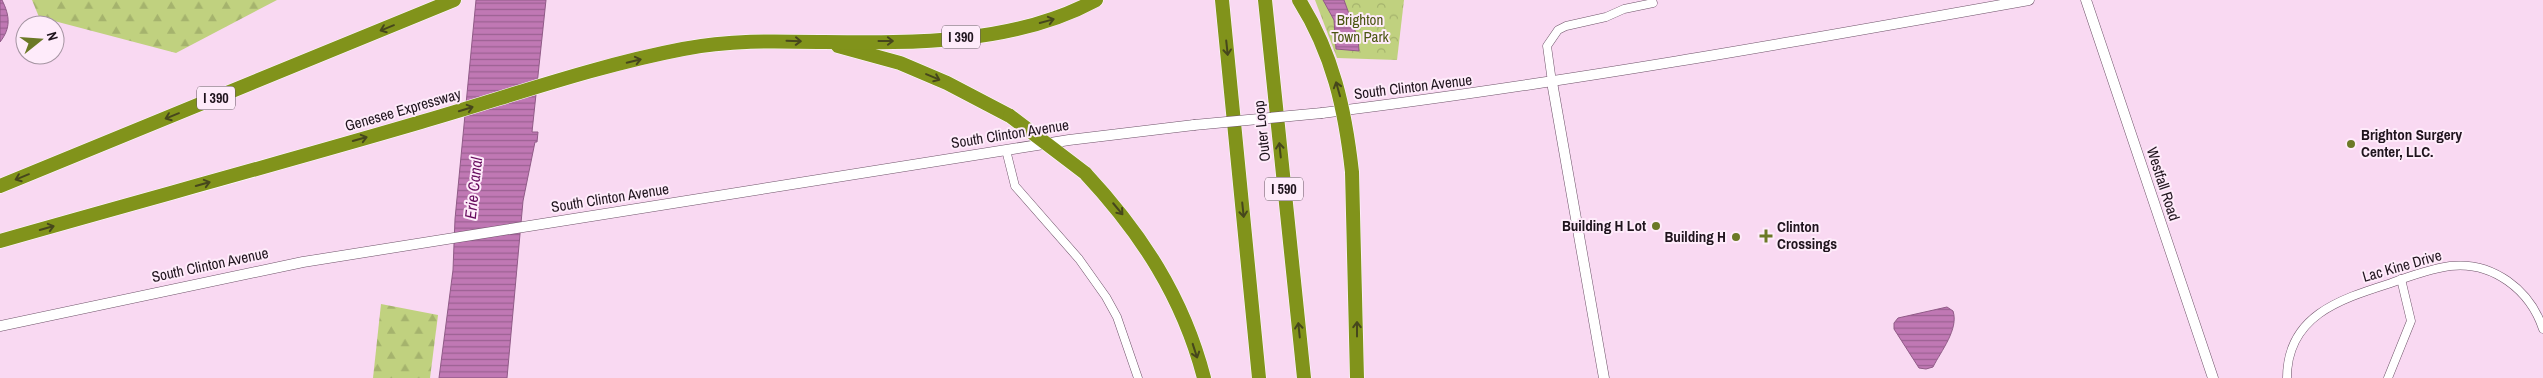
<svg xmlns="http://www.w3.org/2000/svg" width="2543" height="378" font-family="'Archivo Narrow',sans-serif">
	<defs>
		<pattern id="forest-firs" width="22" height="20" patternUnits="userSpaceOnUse" patternTransform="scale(1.25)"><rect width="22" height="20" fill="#c0d17f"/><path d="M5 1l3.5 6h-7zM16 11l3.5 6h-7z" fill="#a5b36d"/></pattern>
		<pattern id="park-crowns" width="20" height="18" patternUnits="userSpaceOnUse" patternTransform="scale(1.25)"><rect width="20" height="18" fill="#c0d17f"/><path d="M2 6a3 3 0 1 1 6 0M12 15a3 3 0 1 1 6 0" fill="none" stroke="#a5b36d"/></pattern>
		<pattern id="water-rules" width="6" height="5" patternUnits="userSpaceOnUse" patternTransform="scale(1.25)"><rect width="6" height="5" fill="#c078b4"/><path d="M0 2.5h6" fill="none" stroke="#9b6192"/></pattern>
	</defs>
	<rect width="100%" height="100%" fill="#f9d9f2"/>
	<g fill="url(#forest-firs)">
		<polygon points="32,0 277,0 176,53 39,17"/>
		<polygon points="381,304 438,315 430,378 373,378"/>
	</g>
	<polygon fill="url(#park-crowns)" points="1315,0 1404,0 1397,60 1337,58"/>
	<g fill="url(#water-rules)" stroke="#905a87">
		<path d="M0,0H2C10,16 11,28 0,42Z"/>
		<polygon points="476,0 546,0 532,132 538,132 537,142 535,142 523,201 507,378 439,378 453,270 455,219"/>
		<polygon points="1323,0 1344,0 1358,39 1359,51 1336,49 1334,20"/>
		<path d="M1947,307L1953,311C1959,329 1941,351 1933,367L1926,369L1919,368L1894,329V323L1898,318Z"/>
	</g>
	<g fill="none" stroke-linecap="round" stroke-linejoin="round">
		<g stroke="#6e5369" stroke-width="9">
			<g id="minor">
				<polyline points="1552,82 1547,46 1558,30 1566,26 1606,17 1624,9 1653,3 1652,0"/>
				<polyline points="1006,150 1015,186 1079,259 1106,297 1117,317 1138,378"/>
				<path d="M2287,378C2287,315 2341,299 2391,283C2410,276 2430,269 2450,266C2493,261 2530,290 2543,329"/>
				<polyline points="2388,378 2411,321 2401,279"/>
			</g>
		</g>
		<g stroke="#6e5369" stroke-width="11">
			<g id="tertiary">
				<polyline points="2086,0 2213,378"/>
				<polyline points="1552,82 1604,378"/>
				<path d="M1322,113C1559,84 1794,42 2029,0"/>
				<polyline points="0,326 303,262 1069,140 1194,125"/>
			</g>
		</g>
		<g stroke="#fff" stroke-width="15">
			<g id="motorway">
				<polyline points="1222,0 1259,378"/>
				<polyline points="1265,0 1304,378"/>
				<polyline points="838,46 900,63 947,83 1010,116"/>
				<polyline points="1352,172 1357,378"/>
				<path d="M1085,173C1141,233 1183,297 1204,378"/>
				<polyline points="0,186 454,0"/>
				<path d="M0,241C140,201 281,163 421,122C508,97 594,66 683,49C729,40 773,41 819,42C911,43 1013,45 1096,0"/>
			</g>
		</g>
		<use href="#minor" stroke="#fff" stroke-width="8"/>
		<use href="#tertiary" stroke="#fff" stroke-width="10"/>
		<use href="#motorway" stroke="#81931b" stroke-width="14"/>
		<g stroke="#6e5369" stroke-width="11" stroke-linecap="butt">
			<polyline id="tertiary-bridge" points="1194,125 1322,113"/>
		</g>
		<g stroke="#fff" stroke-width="15" stroke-linecap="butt">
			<g id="motorway-bridge">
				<path d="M1299,0C1333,54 1345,109 1352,172"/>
				<polyline points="1010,116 1085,173"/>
			</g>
		</g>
		<use href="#tertiary-bridge" stroke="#fff" stroke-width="10"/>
		<use href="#motorway-bridge" stroke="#81931b" stroke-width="14"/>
	</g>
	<defs><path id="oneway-shaft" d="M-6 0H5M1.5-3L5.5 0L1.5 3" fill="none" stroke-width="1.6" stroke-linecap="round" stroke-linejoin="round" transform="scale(1.25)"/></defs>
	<g stroke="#46471c">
		<use href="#oneway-shaft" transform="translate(1047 21) rotate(-15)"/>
		<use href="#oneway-shaft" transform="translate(387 28) rotate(158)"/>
		<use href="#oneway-shaft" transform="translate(794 41) rotate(2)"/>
		<use href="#oneway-shaft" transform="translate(886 41)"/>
		<use href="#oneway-shaft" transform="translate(1227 48) rotate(84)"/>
		<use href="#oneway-shaft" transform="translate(634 61) rotate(-14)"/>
		<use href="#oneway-shaft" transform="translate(933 77) rotate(23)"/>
		<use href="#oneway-shaft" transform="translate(1338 89) rotate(-106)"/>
		<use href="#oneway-shaft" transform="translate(466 109) rotate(-17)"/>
		<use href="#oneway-shaft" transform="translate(172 116) rotate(158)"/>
		<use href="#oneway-shaft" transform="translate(360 139) rotate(-16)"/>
		<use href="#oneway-shaft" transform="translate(1280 150) rotate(-96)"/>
		<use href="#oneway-shaft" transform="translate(22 177) rotate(158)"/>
		<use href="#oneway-shaft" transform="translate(203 184) rotate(-16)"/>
		<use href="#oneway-shaft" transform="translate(1118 209) rotate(50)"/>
		<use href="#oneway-shaft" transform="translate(1243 210) rotate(84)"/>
		<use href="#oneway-shaft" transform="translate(47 228) rotate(-16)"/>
		<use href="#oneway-shaft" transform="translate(1357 329) rotate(-90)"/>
		<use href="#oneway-shaft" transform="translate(1299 330) rotate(-96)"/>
		<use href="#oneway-shaft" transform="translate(1195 351) rotate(72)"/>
	</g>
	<g fill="#6b7926" stroke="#feebfa" stroke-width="2">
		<circle cx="2351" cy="144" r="5"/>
		<circle cx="1656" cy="226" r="5"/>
		<path d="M1763.5 228.5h5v5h5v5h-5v5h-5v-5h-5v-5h5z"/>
		<circle cx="1736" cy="237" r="5"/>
	</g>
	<g text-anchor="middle" stroke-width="4" stroke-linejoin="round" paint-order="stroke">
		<g fill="#feebfa" stroke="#62545f" stroke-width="1">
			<rect x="942" y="25.5" width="38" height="23" rx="4"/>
			<rect x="197" y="86.5" width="38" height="23" rx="4"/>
			<rect x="1265" y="177.5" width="38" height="23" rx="4"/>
		</g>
		<g font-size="14" font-weight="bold" fill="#1f141d">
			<text x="961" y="42">I 390</text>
			<text x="216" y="103">I 390</text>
			<text x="1284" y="194">I 590</text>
		</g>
		<g font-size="15" fill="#4b5612" stroke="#feebfa">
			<text x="1360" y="25">Brighton<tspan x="1360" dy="17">Town Park</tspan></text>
		</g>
		<g font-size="15" fill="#1f141d" stroke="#feebfa">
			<text transform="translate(1413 87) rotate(-7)" y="5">South Clinton Avenue</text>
			<text transform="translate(403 110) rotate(-16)" y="5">Genesee Expressway</text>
			<text transform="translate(1262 131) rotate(-96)" y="5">Outer Loop</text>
			<text transform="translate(1010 134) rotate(-9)" y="5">South Clinton Avenue</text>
			<text transform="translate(2163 184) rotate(72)" y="5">Westfall Road</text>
			<text transform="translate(610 198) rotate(-9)" y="5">South Clinton Avenue</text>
			<text transform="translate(210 265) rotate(-12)" y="5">South Clinton Avenue</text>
			<text transform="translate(2402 266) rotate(-16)" y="5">Lac Kine Drive</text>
		</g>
		<g font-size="15" font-weight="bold" fill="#1f141d" stroke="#feebfa" text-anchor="start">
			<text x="2361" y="140">Brighton Surgery<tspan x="2361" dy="17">Center, LLC.</tspan></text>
			<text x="1646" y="231" text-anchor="end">Building H Lot</text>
			<text x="1777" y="232">Clinton<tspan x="1777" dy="17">Crossings</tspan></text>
			<text x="1726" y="242" text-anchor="end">Building H</text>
		</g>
		<g font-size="16" font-style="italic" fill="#670c5e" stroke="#feebfa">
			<text transform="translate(473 188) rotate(-84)" y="6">Erie Canal</text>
		</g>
	</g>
	<g transform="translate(40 40) rotate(73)"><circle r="24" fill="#feebfa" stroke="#a595a2"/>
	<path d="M0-4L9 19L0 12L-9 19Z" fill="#6b7926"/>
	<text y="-8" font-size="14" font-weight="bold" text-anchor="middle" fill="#1f141d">N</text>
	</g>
</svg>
